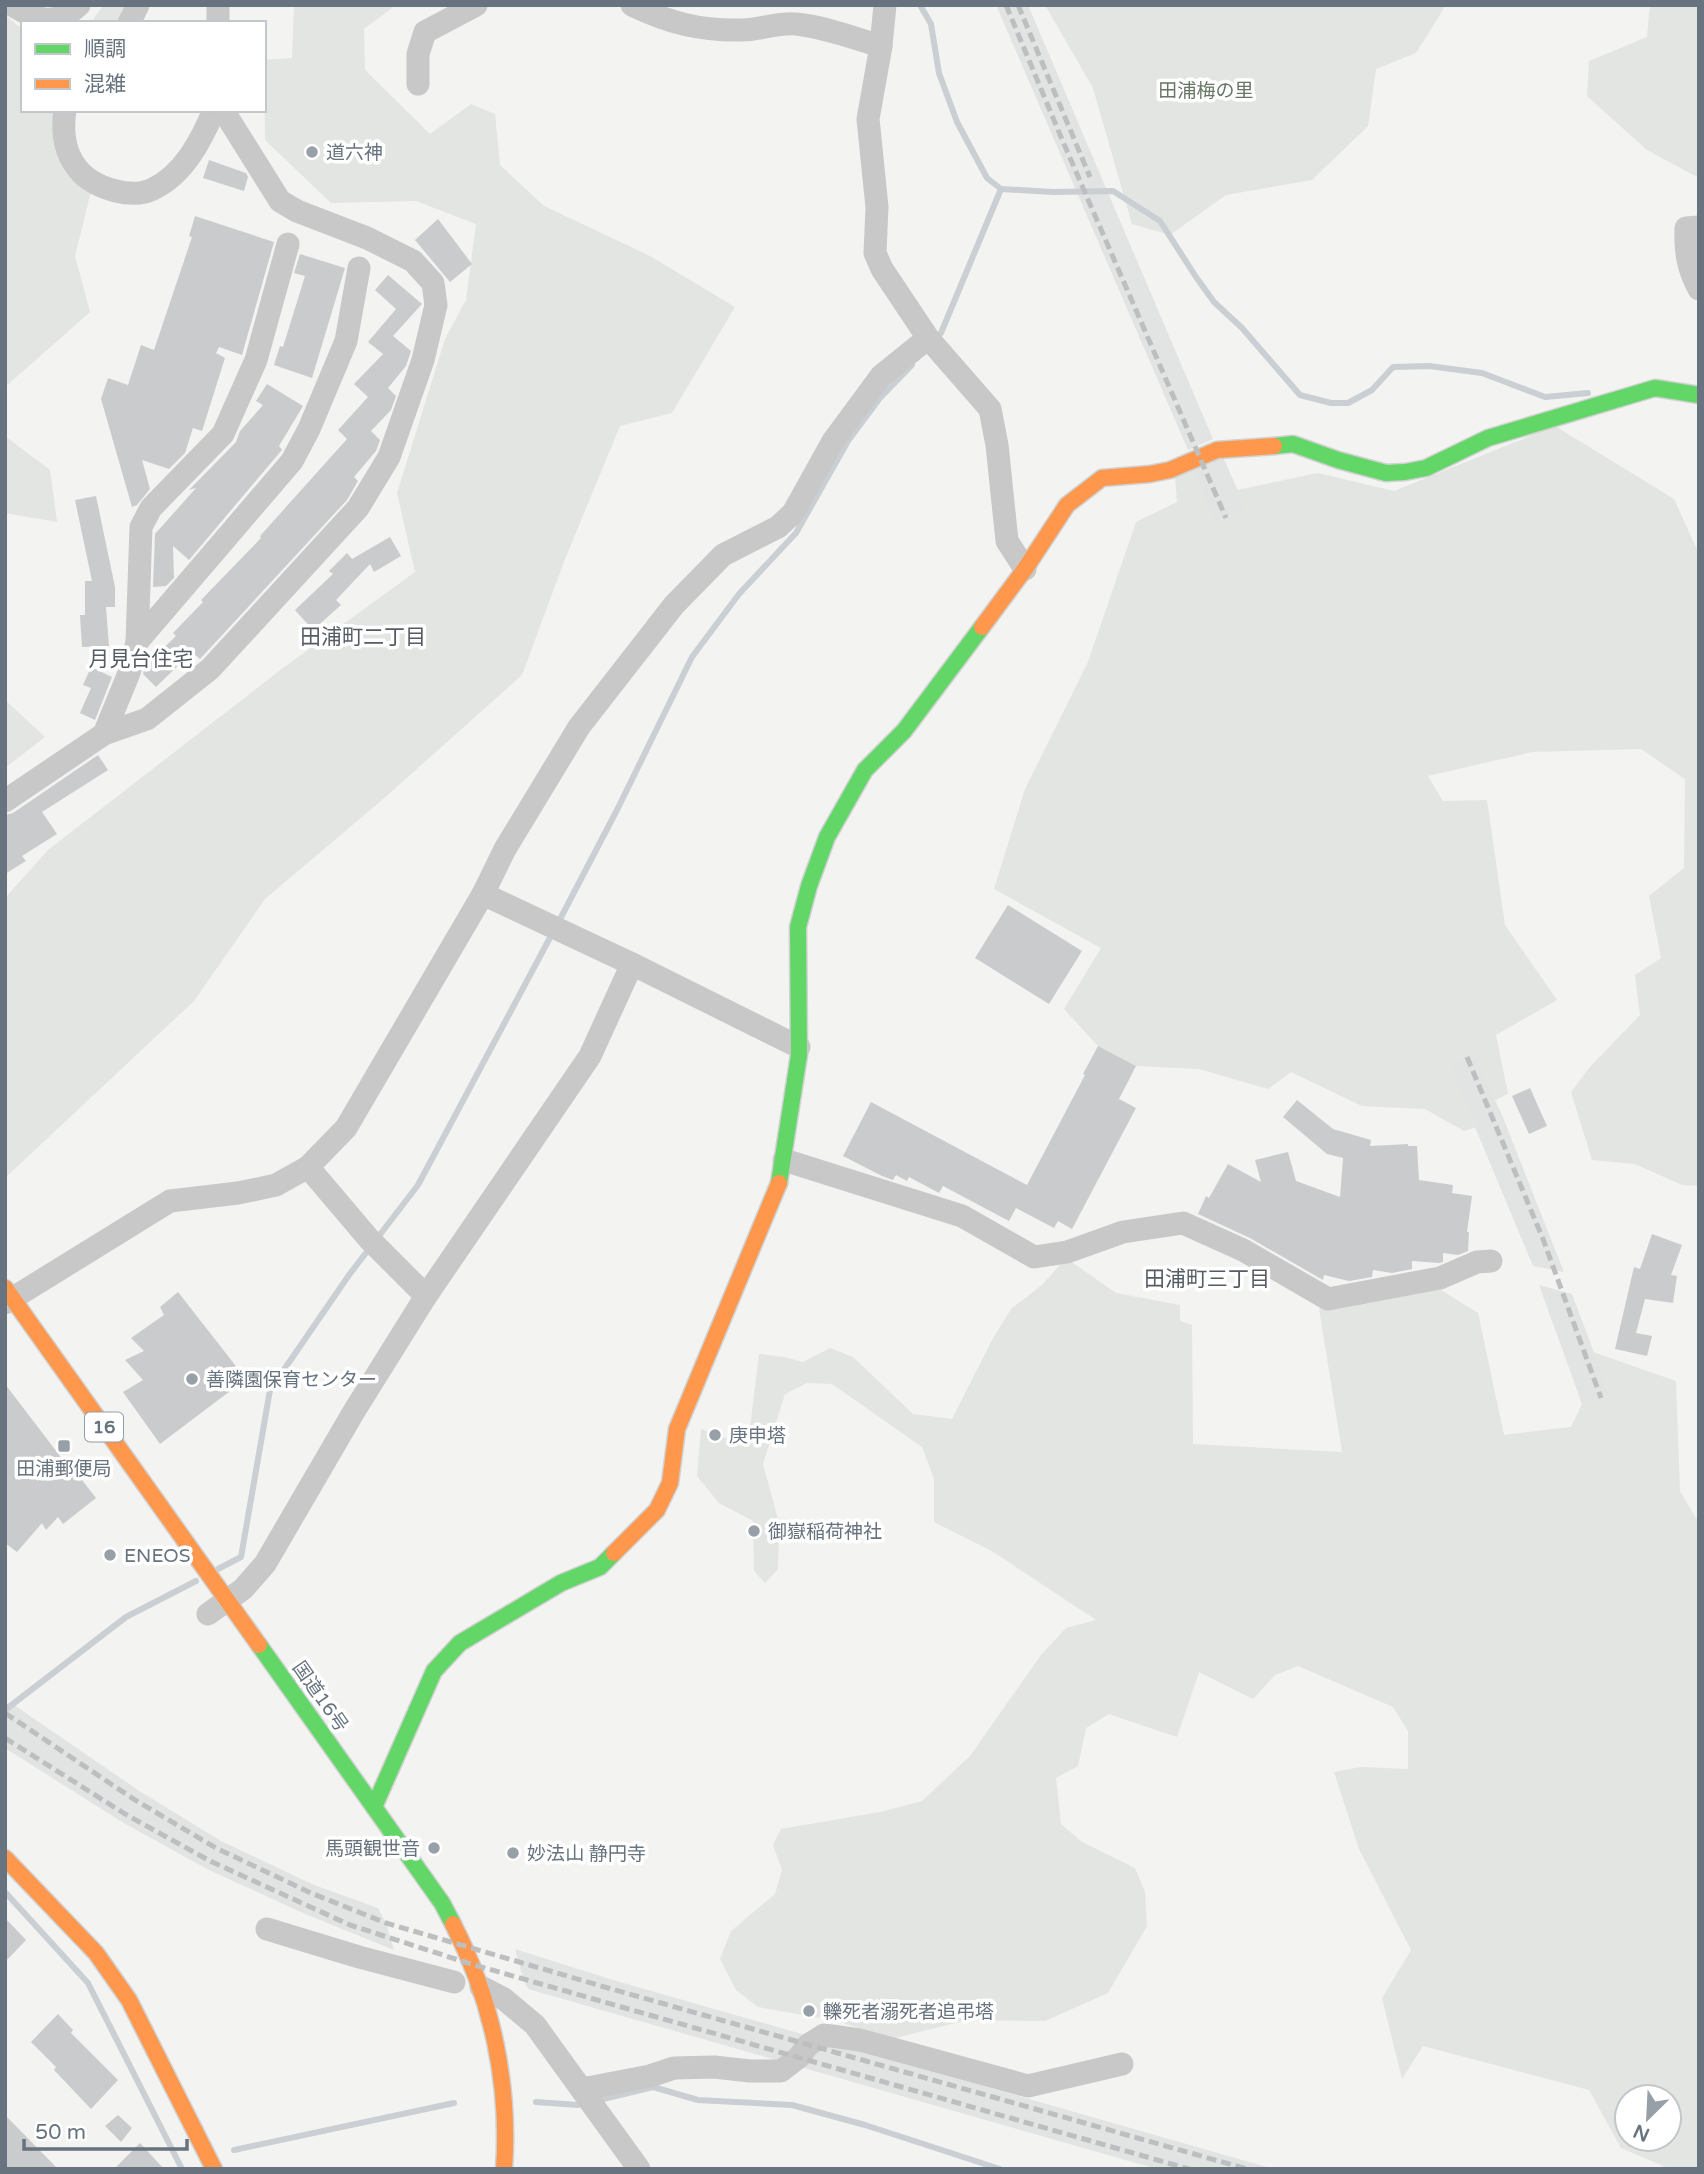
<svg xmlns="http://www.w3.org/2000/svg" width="1704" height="2174" font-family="'Varela Round','Noto Sans JP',sans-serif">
	<rect width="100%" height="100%" fill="#f3f3f2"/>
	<g fill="#e2e3e3">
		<polygon points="996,5 1028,5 1213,439 1188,450"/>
		<polygon points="1223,457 1246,509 1213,523 1191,468"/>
		<polygon points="1474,1053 1502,1115 1564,1272 1533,1266 1449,1065"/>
		<polygon points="1539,1285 1572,1294 1610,1395 1582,1404"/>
		<polygon points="14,1705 141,1792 221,1841 314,1885 378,1908 386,1923 394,1950 305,1914 207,1869 122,1822 5,1748 5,1710"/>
		<polygon points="515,1949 613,1980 1274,2169 1157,2169 528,1989 523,1979"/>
	</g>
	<g fill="#e2e5e1" fill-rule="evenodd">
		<polygon points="103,5 129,5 120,23 91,23"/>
		<polygon points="294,5 396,5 364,29 365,70 430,134 471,104 495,114 500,165 544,206 650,256 735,307 672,413 620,426 565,559 522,675 382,800 265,899 194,1001 5,1178 5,898 48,850 283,668 415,572 397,493 445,339 466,300 476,224 416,201 331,203 265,140 264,60 292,58"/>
		<polygon points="1045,5 1446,5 1416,53 1376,69 1368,126 1312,180 1226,195 1170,235 1132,224 1093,88"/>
		<polygon points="1650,5 1699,5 1699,178 1647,150 1587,96 1589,61 1647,37"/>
		<path d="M5,15L23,30V110H57C48,132 54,163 71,179C76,184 85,188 91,191L75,256L90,312L5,387Z"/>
		<polygon points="1555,426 1674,499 1699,554 1699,1186 1682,1185 1635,1164 1592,1160 1571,1092 1589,1068 1640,1015 1635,975 1661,958 1649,896 1684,868 1685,779 1641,749 1532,752 1428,776 1443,801 1487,800 1505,925 1557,1000 1496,1035 1508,1094 1495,1100 1474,1054 1449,1065 1476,1127 1464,1131 1425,1109 1362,1106 1291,1072 1268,1089 1199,1069 1136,1066 1098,1046 1064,1009 1101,948 994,889 1025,789 1088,662 1136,522 1177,502 1175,476 1191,468 1213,523 1246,509 1237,490 1318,473 1394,491"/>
		<polygon points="5,436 50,470 57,522 5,513"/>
		<polygon points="5,700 45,737 5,768"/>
		<path d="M1066,1258L1116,1293L1180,1305V1321L1192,1325L1193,1444L1342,1452L1319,1308L1436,1287L1478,1313L1504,1435L1571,1427L1582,1404L1609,1395L1593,1352L1676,1381L1680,1491L1699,1523V2169H1670L1621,2148L1589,2090L1423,2046L1402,2079L1382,1998L1411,1950L1359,1849L1334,1772L1361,1767L1408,1769V1731L1393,1707L1298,1666L1275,1675L1253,1699L1199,1672L1177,1737L1109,1714L1086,1728L1078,1766L1056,1778L1061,1824L1082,1842L1135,1868L1145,1892L1147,1926L1108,1993L1045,2021L967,2020L892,2039L837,2021L758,2007L736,1990L720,1959L731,1931L775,1894L782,1870L773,1845L781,1829L880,1812L922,1801L970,1756L1041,1655L1066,1628L1096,1620L992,1551L934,1522V1479L922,1447L832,1384L807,1383L785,1394L763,1464L779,1523L778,1569L765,1583L754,1571L753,1521L719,1503L697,1476L701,1429L731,1440L750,1428L759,1354L784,1357L803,1362L830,1348L853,1357L913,1414L952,1419L992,1340L1011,1309L1042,1285ZM1627,2097H1669V2139H1627Z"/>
	</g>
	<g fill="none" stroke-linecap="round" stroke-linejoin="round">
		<g stroke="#c9cfd2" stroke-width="6">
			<polyline points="920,5 931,24 939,73 957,122 987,178 1001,189"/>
			<polyline points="935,339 941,333 1001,189 1053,192 1113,191 1160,221 1196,277 1214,302 1242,328 1300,395 1331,403 1348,403 1372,390 1393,367 1429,366 1482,373 1545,397 1588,393"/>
			<polyline points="558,923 618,808 692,657 739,594 796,533 848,441 880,398 912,365"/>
			<polyline points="218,1569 241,1557 270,1390 349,1275 418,1185 553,932"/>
			<polyline points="5,1710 126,1617 196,1581"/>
			<polyline points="5,1892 88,1983 182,2169"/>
			<polyline points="595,2101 653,2087 698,2100 792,2105 865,2125 1000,2169"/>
			<polyline points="536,2102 578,2105 584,2103"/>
			<polyline points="234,2150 454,2103"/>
		</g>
	</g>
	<g fill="#cacbcc">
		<polygon points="209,160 246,173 248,177 244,191 203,178"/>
		<polygon points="195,216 274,242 242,355 219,347 216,353 225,358 202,431 193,428 185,453 169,469 142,460 150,489 137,505 132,507 101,399 108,378 128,385 141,345 154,350 192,237 189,236"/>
		<polygon points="438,219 472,264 450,282 415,240"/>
		<polygon points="300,254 345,268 312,378 274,365 280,346 283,347 305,276 294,273"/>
		<polygon points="388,275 422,304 393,336 411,351 406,366 388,388 396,396 391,410 371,431 380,440 376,451 354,477 358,481 347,500 200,659 192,652 156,687 143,674 145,666 176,636 173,633 203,602 201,600 261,538 260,536 347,439 338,430 368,397 354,384 383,354 368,342 396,309 375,290"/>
		<polygon points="267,384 303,406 279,446 282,450 281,451 189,560 173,546 174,578 166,586 153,587 155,534 196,488 189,490 236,442 240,431 263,405 256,401"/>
		<polygon points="96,496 115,587 115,607 106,607 109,646 82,647 80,615 85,615 85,581 92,581 75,500"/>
		<polygon points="390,537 401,556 374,572 370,564 336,600 341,605 313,630 295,610 333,574 329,571 347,553 352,559"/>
		<polygon points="91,667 112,677 95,720 80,713 91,688 83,685"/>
		<polygon points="98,755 108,770 42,812 57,834 22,856 26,861 5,874 5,815 13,813"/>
		<polygon points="1008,905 1082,951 1049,1004 975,958"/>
		<polygon points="1098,1046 1136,1066 1119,1099 1136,1108 1072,1229 1058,1221 1054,1228 1016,1208 1009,1221 943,1186 939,1193 909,1177 907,1181 896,1175 893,1180 882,1176 843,1156 871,1102 1027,1185 1085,1075 1083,1074"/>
		<polygon points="1530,1088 1547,1126 1529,1134 1512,1096"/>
		<polygon points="1297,1100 1333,1129 1371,1140 1370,1146 1408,1144 1408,1146 1417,1146 1419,1180 1453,1185 1452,1193 1472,1196 1467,1232 1469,1232 1468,1251 1458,1255 1443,1253 1443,1262 1439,1263 1412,1261 1412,1269 1392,1273 1373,1270 1372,1277 1349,1281 1324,1275 1323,1280 1250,1238 1198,1214 1206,1196 1209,1198 1228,1164 1261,1182 1255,1160 1288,1152 1296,1181 1340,1197 1343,1158 1327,1154 1283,1117"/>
		<polygon points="1652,1234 1682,1245 1671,1275 1677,1276 1673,1303 1645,1299 1636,1333 1652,1336 1647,1356 1615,1349 1634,1267 1640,1269"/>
		<polygon points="178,1292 246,1379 160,1444 123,1392 143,1380 125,1360 144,1351 131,1338 164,1315 160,1307"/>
		<polygon points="5,1384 76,1477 78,1475 96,1498 63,1524 58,1517 46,1530 42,1523 17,1552 5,1543"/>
		<polygon points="5,1918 26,1940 5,1962"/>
		<polygon points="58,2014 73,2030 71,2033 118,2080 91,2109 54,2070 56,2067 31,2042"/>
		<polygon points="5,2115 58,2169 5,2169"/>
		<polygon points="118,2115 132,2128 121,2142 105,2126"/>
		<polygon points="140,2143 164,2169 114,2169"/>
	</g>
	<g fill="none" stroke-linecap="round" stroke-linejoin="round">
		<g stroke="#d0d1d1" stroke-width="19">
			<g id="fast">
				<polyline points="1274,446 1293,444 1338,460 1386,473 1405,472 1426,468 1488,438 1655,388 1699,395"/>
				<polyline points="779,1183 799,1055 798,927 809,886 827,837 865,770 904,731 982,627"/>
				<polyline points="259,1645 442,1903 453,1924"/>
				<polyline points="374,1807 434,1671 460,1643 561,1583 600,1567 614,1553"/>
			</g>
		</g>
		<g stroke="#d0d1d1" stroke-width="19">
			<g id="slow">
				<polyline points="982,627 1025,569 1067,505 1102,478 1150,474 1170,470 1217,450 1274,446"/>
				<polyline points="5,1288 259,1645"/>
				<polyline points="614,1553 657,1510 670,1483 677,1429 779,1183"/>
				<polyline points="5,1858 96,1953 129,2000 214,2169"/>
				<path d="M453,1924C492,2000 510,2084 504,2169"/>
			</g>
		</g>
		<g stroke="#c8c8c9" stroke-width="23">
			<path d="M12,5C38,21 55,27 79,5"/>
			<path d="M632,5C670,23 700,31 742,30C760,30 779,22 796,24C825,27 853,38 881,46"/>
			<polyline points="885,5 881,46 868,119 877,207 875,253 882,269 928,338 990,409 997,445 1007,541 1025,569"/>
			<polyline points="129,23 138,5"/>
			<polyline points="218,23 218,5"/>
			<polyline points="418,84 418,54 425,32 476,5"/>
			<path d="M65,110C59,151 75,181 116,191C128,194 141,195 153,189C184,174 201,141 214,110"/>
			<path d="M1699,227L1686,228C1685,251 1688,269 1699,289"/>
			<polyline points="137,642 292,461 309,429 346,341 359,268"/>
			<polyline points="104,734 129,673 137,642 141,527 151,508 223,434 256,360 288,244"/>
			<polyline points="5,801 104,734 147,719 210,669 358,508 389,457 423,360 436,305 433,283 413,261 367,238 297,211 280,201 223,110"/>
			<polyline points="483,894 632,964 799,1047"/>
			<polyline points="784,1160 962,1216 1034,1257 1067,1252 1123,1232 1183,1223 1243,1250 1328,1299 1440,1278 1477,1262 1491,1261"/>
			<polyline points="308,1167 369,1239 426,1296"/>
			<polyline points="5,1303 170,1201 238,1193 276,1185 308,1167 346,1128 483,894 505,849 579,727 674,605 723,555 778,527 793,513 833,441 881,376 928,338"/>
			<polyline points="208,1614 243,1589 265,1564 353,1413 426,1296 590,1056 632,964"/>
			<polyline points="267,1929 359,1957 454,1982"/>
			<polyline points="481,1987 504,1999 535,2025 639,2169"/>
			<polyline points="582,2089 650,2076 674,2068 714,2067 750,2071 781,2071 799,2057 808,2045 824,2035 860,2040 1028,2086 1122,2064"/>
		</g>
		<use href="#fast" stroke="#63d668" stroke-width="16"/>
		<use href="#slow" stroke="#ff974d" stroke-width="16"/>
		<g stroke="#bdbebf" stroke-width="5" stroke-dasharray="10 5" stroke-linecap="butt">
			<polyline points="1006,5 1061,137 1226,518"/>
			<polyline points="1018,5 1090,177"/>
			<polyline points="1467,1057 1543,1239 1601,1398"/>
			<polyline points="5,1713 135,1800 216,1848 311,1893 386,1923 608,1988 1247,2169"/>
			<polyline points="5,1738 125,1814 210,1861 350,1925 471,1964 1189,2169"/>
		</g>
	</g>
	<g fill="#98a0a7" stroke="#fff" stroke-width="2.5">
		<circle cx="312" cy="152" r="7"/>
		<circle cx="192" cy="1379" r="7"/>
		<circle cx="715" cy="1435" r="7"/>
		<rect x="57" y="1439" width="14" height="14" rx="3.5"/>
		<circle cx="754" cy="1531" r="7"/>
		<circle cx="110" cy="1555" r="7"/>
		<circle cx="434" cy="1848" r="7"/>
		<circle cx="513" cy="1853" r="7"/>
		<circle cx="809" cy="2011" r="7"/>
	</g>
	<g text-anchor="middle" stroke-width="7" stroke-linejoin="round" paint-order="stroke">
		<rect fill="#fff" stroke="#959da5" stroke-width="2" x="85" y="1412.5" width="38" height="29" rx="5"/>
		<g font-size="18" font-weight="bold" fill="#67737e">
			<text x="104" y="1433">16</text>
		</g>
		<g font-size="19" fill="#677665" stroke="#fff">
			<text x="1206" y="97">田浦梅の里</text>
		</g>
		<g font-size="19" fill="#67737e" stroke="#fff" text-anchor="start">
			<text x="326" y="159">道六神</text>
			<text x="206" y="1386">善隣園保育センター</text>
			<text x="729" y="1442">庚申塔</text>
			<text x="64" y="1475" text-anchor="middle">田浦郵便局</text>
			<text x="768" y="1538">御嶽稲荷神社</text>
			<text x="124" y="1562">ENEOS</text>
			<text x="420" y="1855" text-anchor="end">馬頭観世音</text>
			<text x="527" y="1860">妙法山 静円寺</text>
			<text x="823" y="2018">轢死者溺死者追弔塔</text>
		</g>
		<g font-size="19" fill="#67737e" stroke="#fff">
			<text transform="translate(321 1696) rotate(55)" y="7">国道16号</text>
		</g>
		<g font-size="21" fill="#545c64" stroke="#fff">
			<text x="363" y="644">田浦町二丁目</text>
			<text x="141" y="666">月見台住宅</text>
			<text x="1207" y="1286">田浦町三丁目</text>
		</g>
	</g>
	<rect width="1704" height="2174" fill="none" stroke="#67737e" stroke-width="14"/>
	<rect x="21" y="21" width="245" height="91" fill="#ffffff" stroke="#c2c7cb" stroke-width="2"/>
	<rect x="35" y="44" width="35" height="10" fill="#63d668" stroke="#c2c7cb" stroke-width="2"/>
	<text x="84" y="56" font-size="21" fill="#67737e">順調</text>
	<rect x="35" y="79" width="35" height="10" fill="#ff974d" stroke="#c2c7cb" stroke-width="2"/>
	<text x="84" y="91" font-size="21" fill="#67737e">混雑</text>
	<g transform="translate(1648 2118) rotate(204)"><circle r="33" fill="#ffffff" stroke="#c2c7cb" stroke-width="2"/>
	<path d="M0-5L12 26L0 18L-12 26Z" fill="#98a0a7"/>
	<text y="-10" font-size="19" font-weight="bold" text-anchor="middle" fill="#67737e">N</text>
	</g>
	<path d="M24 2139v10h163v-10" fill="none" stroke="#67737e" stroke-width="3.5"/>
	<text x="35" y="2139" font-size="21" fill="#67737e" stroke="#ffffff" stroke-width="5" paint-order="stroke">50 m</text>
</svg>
